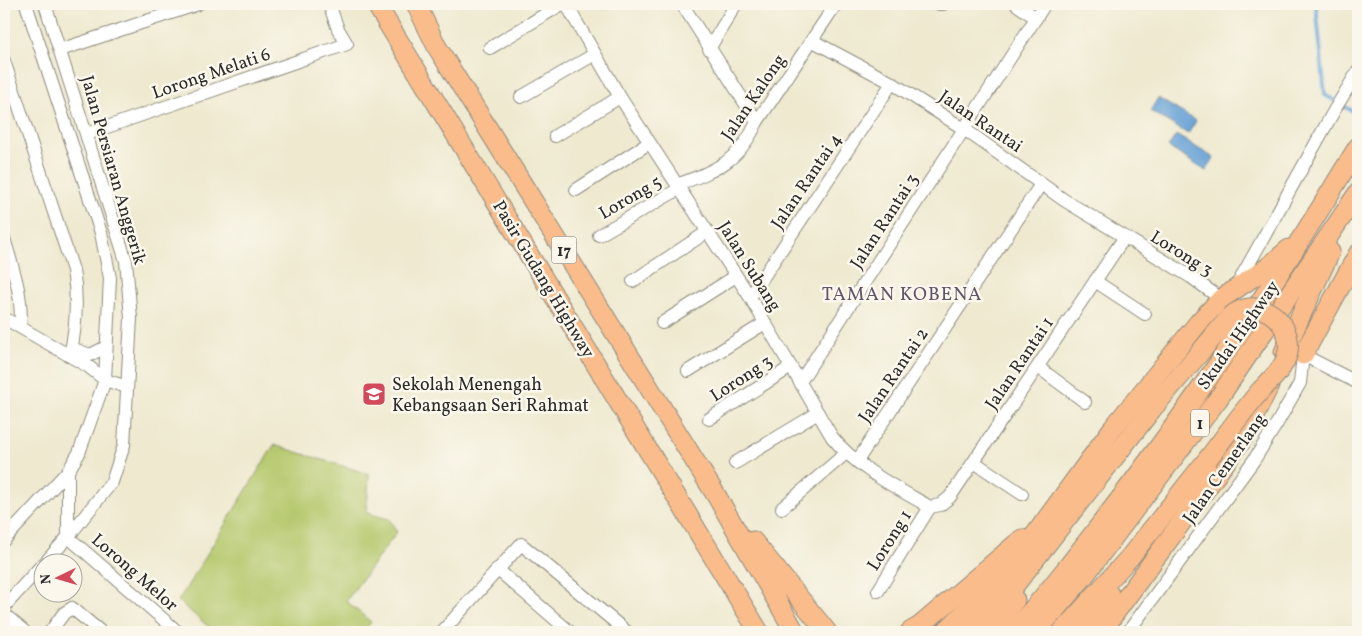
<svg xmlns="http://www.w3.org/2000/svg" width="1362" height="636" font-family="Vollkorn,serif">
	<rect width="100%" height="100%" fill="#fbf7ec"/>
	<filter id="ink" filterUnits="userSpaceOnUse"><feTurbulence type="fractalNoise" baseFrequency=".02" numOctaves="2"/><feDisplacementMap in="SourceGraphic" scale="10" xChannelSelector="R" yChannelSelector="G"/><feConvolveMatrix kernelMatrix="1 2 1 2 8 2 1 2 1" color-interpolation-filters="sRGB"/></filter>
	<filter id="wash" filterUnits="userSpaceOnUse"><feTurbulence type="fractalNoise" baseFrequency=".0096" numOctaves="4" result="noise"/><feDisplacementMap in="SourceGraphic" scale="20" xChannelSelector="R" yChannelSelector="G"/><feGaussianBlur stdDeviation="1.12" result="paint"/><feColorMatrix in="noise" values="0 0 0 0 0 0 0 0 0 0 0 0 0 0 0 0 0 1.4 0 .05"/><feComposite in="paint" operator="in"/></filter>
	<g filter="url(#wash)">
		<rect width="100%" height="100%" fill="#eee9cf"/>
		<polygon fill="#b4c76a" stroke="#70794a" points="274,445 369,474 367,513 389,519 397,532 346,601 371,622 363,632 215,632 178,601"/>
		<g fill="#65a0d5" stroke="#486680">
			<polygon points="1158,98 1196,121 1188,134 1150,111"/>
			<polygon points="1176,135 1214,158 1206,171 1168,147"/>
		</g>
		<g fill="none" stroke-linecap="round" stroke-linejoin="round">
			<polyline stroke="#65a0d5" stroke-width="4" points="1316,4 1325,95 1354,112"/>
		</g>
	</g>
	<g filter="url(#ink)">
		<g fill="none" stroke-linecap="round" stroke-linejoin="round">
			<g stroke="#8c8a7d" stroke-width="14">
				<g id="minor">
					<path d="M566,4L620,97L750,297L832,437C857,468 895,487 930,507L940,505L950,497L1124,238"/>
					<polyline points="682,4 757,122"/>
					<polyline points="939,4 943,4"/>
					<polyline points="1016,4 1036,18"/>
					<polyline points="813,41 892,83 964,129 1064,200 1191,277 1221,299"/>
					<polyline points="490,48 562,4"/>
					<polyline points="709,49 736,4"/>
					<polyline points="60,50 198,4"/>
					<path d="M4,61L73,270C78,298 76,328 70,356"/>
					<polyline points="521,97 595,54"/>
					<polyline points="87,134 347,44 338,29 329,4"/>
					<polyline points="555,136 620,97"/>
					<path d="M677,185C716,170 739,162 757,122L836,4"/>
					<polyline points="576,190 649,143"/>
					<polyline points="599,235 679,189"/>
					<path d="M4,238C12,267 24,296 20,327"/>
					<polyline points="633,281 707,232"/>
					<polyline points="1095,281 1145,314"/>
					<polyline points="1237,285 1335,109 1358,71"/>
					<polyline points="750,297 892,83"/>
					<polyline points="4,318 89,367 105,380 127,387"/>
					<polyline points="662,323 736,276"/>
					<polyline points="71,348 90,355 106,347"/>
					<polyline points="1038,367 1085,402"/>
					<polyline points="688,371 765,323"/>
					<polyline points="800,382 1045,4"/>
					<polyline points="709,419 791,367"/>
					<polyline points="857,461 1041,184"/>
					<polyline points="974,462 1022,494"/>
					<polyline points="735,463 818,413"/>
					<polyline points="68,471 68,537"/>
					<polyline points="782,508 845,454"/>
					<polyline points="68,537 178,632"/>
					<polyline points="4,540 68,471 79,453 105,380 110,278 101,233 26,4"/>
					<polyline points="44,564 68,537 112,482 124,445 131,318 126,261 45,4"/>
					<polyline points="497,569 570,632"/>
					<polyline points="878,591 930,507"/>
					<polyline points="4,607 42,565"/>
					<polyline points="4,614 25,632"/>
					<polyline points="50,632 64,613 72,608 101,632"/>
					<polyline points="442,632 521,544 627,632"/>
					<polyline points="1128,632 1254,460 1276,425 1300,383 1303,355 1358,383"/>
				</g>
			</g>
			<g stroke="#8c8a7d" stroke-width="21">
				<g id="highway">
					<polyline points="376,4 759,632"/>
					<polyline points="416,4 437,47 716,495 795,632"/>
					<polyline points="1284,352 1330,252"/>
					<polyline points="1303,355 1358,254"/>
					<polyline points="753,541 827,632"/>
					<polyline points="910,632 920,626 1022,539"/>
					<polyline points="945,632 1013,565 1113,428 1199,322 1221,299 1268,267 1289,249"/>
					<polyline points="966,632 1007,595 1152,409 1230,317"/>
					<polyline points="991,632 1015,600"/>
					<path d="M1013,632C1056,584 1094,533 1133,482C1214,374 1289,262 1358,147"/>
					<polyline points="1036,632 1084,576 1218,399 1358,193"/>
					<polyline points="1062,632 1129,558 1207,460"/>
					<polyline points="1081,632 1109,594"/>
					<polyline points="1101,632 1244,437 1269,386"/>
				</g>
			</g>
			<use href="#minor" stroke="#fff" stroke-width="12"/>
			<use href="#highway" stroke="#fabc8b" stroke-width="19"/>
			<g stroke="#8c8a7d" stroke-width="21" stroke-linecap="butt">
				<path id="highway-bridge" d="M1207,460C1225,437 1242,412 1261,390C1270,381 1279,373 1285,361C1301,327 1259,290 1230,317"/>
			</g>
			<use href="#highway-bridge" stroke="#fabc8b" stroke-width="19"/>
		</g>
	</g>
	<defs>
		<g id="school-square" transform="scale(1.25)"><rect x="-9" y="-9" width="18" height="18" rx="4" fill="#d1495b" stroke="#fbf7ec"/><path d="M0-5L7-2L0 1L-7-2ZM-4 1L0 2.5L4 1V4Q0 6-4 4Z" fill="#fff"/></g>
	</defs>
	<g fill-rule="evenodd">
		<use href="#school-square" x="374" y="394"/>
	</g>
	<g text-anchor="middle" stroke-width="5" stroke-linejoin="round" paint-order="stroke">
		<g fill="#fbf7ec" stroke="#696865" stroke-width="1">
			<rect x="551.5" y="236.5" width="25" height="27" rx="4"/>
			<rect x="1191" y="409.5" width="18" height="27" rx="4"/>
		</g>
		<g font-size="16" font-weight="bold" fill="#2b2b2b">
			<text x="564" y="256">17</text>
			<text x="1200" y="429">1</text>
		</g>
		<g font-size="18" fill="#2b2b2b" stroke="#fbf7ec">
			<text transform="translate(211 73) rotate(-19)" y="6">Lorong Melati 6</text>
			<text transform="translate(753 97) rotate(-56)" y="6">Jalan Kalong</text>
			<text transform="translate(981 121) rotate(34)" y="6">Jalan Rantai</text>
			<text transform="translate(114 170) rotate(74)" y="6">Jalan Persiaran Anggerik</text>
			<text transform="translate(806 181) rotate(-56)" y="6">Jalan Rantai 4</text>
			<text transform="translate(630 197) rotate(-30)" y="6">Lorong 5</text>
			<text transform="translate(884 221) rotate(-57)" y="6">Jalan Rantai 3</text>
			<text transform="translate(1182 253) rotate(32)" y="6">Lorong 3</text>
			<text transform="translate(750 266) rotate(58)" y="6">Jalan Subang</text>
			<text transform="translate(544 279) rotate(59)" y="6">Pasir Gudang Highway</text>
			<text transform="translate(1238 335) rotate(-55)" y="6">Skudai Highway</text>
			<text transform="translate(1019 363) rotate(-56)" y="6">Jalan Rantai 1</text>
			<text transform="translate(893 375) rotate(-56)" y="6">Jalan Rantai 2</text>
			<text transform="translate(741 378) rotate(-33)" y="6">Lorong 3</text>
			<text transform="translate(1224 468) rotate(-55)" y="6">Jalan Cemerlang</text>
			<text transform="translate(889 540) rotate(-58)" y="6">Lorong 1</text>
			<text transform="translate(135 572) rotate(41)" y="6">Lorong Melor</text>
		</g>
		<g font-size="18" fill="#2b2b2b" stroke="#fbf7ec" text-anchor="start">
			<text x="392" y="390">Sekolah Menengah<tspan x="392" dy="21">Kebangsaan Seri Rahmat</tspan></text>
		</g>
		<g font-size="19" letter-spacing="1" fill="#62576a" stroke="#fbf7ec">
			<text x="902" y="300">TAMAN KOBENA</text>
		</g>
	</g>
	<rect width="1362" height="636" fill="none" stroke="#fbf7ec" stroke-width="20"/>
	<g transform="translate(58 578) rotate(265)"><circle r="24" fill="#fbf7ec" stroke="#a8a59f"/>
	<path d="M0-4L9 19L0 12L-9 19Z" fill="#d1495b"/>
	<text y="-8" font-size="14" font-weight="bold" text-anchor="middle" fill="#2b2b2b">N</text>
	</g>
</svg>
